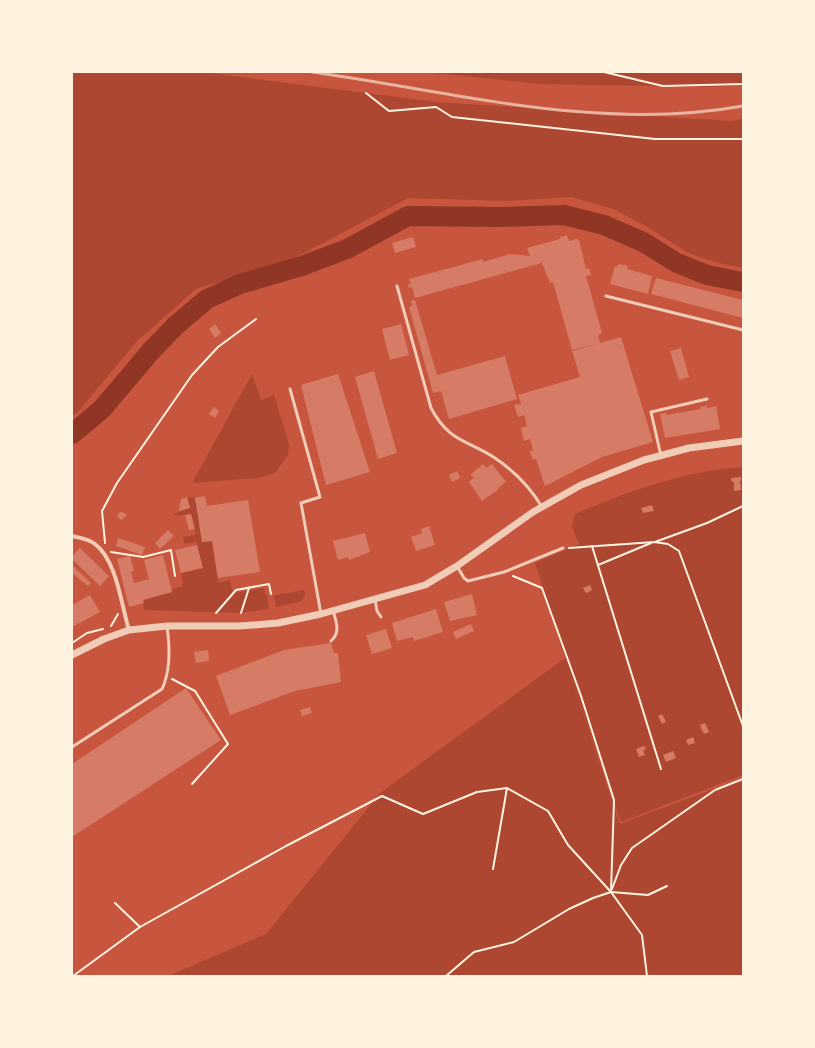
<svg xmlns="http://www.w3.org/2000/svg" width="815" height="1048" font-family="'Noto Sans',sans-serif">
	<rect width="100%" height="100%" fill="#c8553d"/>
	<g fill="#ae4732">
		<polygon points="72,72 202,72 436,102 732,121 743,119 743,268 718,263 688,253 646,226 613,209 571,197 506,201 408,198 289,261 196,289 137,341 78,412 72,416"/>
		<polygon points="425,72 743,72 743,85 708,87 540,84"/>
		<polygon points="252,374 261,400 274,395 289,444 288,455 275,473 257,478 192,483"/>
		<path d="M743,467V775L621,822L565,659L620,824L743,778V976H168L266,934L380,793L565,658L535,563L579,544L572,527L575,514C629,491 685,471 743,467Z"/>
		<polygon points="187,497 195,498 202,542 212,541 218,583 230,580 233,593 264,588 265,594 267,594 269,609 241,613 144,610 143,600 172,592 172,589 183,586 181,573 203,568 196,542 185,544 183,537 196,535 191,514 177,516 173,514 190,508"/>
		<polygon points="304,590 305,594 302,601 276,607 274,596 276,595"/>
	</g>
	<g fill="none" stroke-linecap="round" stroke-linejoin="round">
		<polyline stroke="#8f3625" stroke-width="20" points="72,434 102,409 151,351 175,326 207,299 240,284 302,266 347,249 408,216 503,217 564,215 604,225 643,242 677,263 707,275 743,282"/>
	</g>
	<g fill="#d67c66">
		<polygon points="567,235 569,241 576,239 579,240 586,269 589,268 591,275 586,276 602,333 598,335 600,343 621,337 653,442 602,457 545,486 536,459 533,460 530,452 533,450 530,439 524,441 521,428 527,426 524,415 518,417 514,405 521,404 518,395 580,377 572,351 599,343 572,350 553,282 550,283 542,263 415,298 412,287 409,288 408,284 411,284 409,279 483,259 483,262 510,254 530,256 527,248 560,239 560,237"/>
		<polygon points="413,237 416,247 395,253 392,243"/>
		<polygon points="618,264 628,266 627,269 652,276 648,294 610,284 615,266 617,267"/>
		<polygon points="656,278 743,300 743,318 651,294"/>
		<polygon points="415,300 437,375 505,356 517,399 449,419 441,391 433,393 409,307 412,306 411,301"/>
		<polygon points="215,324 221,333 215,338 209,329"/>
		<polygon points="401,324 409,355 390,360 382,329"/>
		<polygon points="681,348 689,377 679,380 670,351"/>
		<polygon points="374,371 397,453 378,459 355,377"/>
		<polygon points="338,374 370,472 326,485 301,385"/>
		<polygon points="707,405 707,408 716,406 720,429 665,438 660,414 666,413 667,415 701,409 700,407"/>
		<polygon points="214,407 219,411 215,418 209,414"/>
		<polygon points="483,464 486,468 492,464 506,482 498,488 499,489 482,501 469,482 474,478 470,475"/>
		<polygon points="457,471 460,478 452,482 449,475"/>
		<polygon points="741,477 741,481 740,481 741,490 734,491 734,482 732,482 731,478"/>
		<polygon points="205,496 207,506 248,500 260,572 218,578 212,541 202,542 195,498"/>
		<polygon points="187,497 190,508 179,511 181,499"/>
		<polygon points="652,505 654,511 643,513 641,508"/>
		<polygon points="120,512 123,512 127,515 121,520 117,516"/>
		<polygon points="191,514 195,529 189,530 185,515"/>
		<polygon points="429,526 435,545 416,551 411,537 422,533 421,529"/>
		<polygon points="168,530 174,536 160,549 155,543"/>
		<polygon points="365,533 370,552 349,560 348,557 338,560 333,541"/>
		<polygon points="118,538 145,547 142,555 116,546"/>
		<polygon points="197,545 203,568 181,573 175,550"/>
		<polygon points="80,548 109,576 100,586 72,559 72,556"/>
		<polygon points="163,555 172,592 143,600 144,603 129,607 117,559 130,556 134,571 131,572 134,583 149,579 144,560"/>
		<polygon points="72,565 91,583 88,586 72,573"/>
		<polygon points="590,585 592,590 586,593 583,588"/>
		<polygon points="472,594 477,615 450,621 444,602"/>
		<polygon points="90,595 100,612 72,627 72,605"/>
		<polygon points="436,609 443,632 414,641 413,637 397,641 392,623"/>
		<polygon points="471,624 474,631 456,639 453,632"/>
		<polygon points="386,629 392,648 372,654 366,635"/>
		<polygon points="331,643 334,653 338,653 341,682 295,691 230,715 216,676 284,650"/>
		<polygon points="208,650 209,661 196,663 194,652"/>
		<polygon points="186,688 221,740 72,837 72,764"/>
		<polygon points="310,707 312,713 302,716 300,710"/>
		<polygon points="662,714 666,722 662,724 658,716"/>
		<polygon points="705,723 709,732 704,734 700,725"/>
		<polygon points="693,737 695,743 688,745 686,740"/>
		<polygon points="644,746 646,749 643,750 645,755 639,757 636,749"/>
		<polygon points="673,751 676,758 666,762 663,755"/>
	</g>
	<g fill="none" stroke-linecap="round" stroke-linejoin="round">
		<g stroke="#fff3e0" stroke-width="2">
			<polyline points="604,72 663,86 743,84"/>
			<polyline points="366,93 389,111 436,107 452,117 655,139 743,139"/>
			<polyline points="655,542 707,523 743,506"/>
			<polyline points="105,543 102,511 117,483 192,375 218,347 256,319"/>
			<polyline points="592,546 661,769"/>
			<polyline points="569,548 654,542 668,544 679,551 743,726"/>
			<polyline points="111,552 143,557 171,550 175,576"/>
			<polyline points="598,565 651,543"/>
			<polyline points="513,576 542,588 581,696 614,800 611,892"/>
			<polyline points="216,613 236,590 269,584 271,594"/>
			<polyline points="241,613 249,588"/>
			<polyline points="111,626 118,614"/>
			<polyline points="72,643 87,633 103,629"/>
			<polyline points="172,679 195,691 228,744 192,784"/>
			<polyline points="493,869 507,788"/>
			<polyline points="612,889 621,865 632,848 715,790 743,779"/>
			<polyline points="115,903 140,927"/>
			<polyline points="73,976 140,927 286,846 382,796 423,814 477,792 507,788 548,811 568,845 611,892 642,935 647,976"/>
			<polyline points="446,976 474,952 514,942 569,909 593,898 611,892 648,895 667,886"/>
		</g>
		<g stroke="#f1ccb7" stroke-width="3">
			<path d="M397,286L431,408C450,443 466,439 495,458C514,471 530,487 542,507"/>
			<polyline points="606,296 743,330"/>
			<polyline points="290,389 320,497 301,503 321,614"/>
			<polyline points="661,456 651,412 707,399"/>
			<polyline points="457,566 464,578 468,581 504,572 563,548"/>
			<polyline points="375,599 377,611 381,617"/>
			<path d="M331,641C341,632 336,622 333,610"/>
			<path d="M72,747L162,689C171,670 170,647 167,626"/>
		</g>
		<path stroke="#f1ccb7" stroke-width="4" d="M72,536C80,538 89,539 95,544C117,561 121,604 129,630"/>
		<polyline stroke="#f1ccb7" stroke-width="7" points="72,655 104,639 129,630 167,626 240,626 278,623 321,614 425,585 457,566 533,512 581,485 644,460 689,448 743,441"/>
		<path stroke="#e9b49f" stroke-width="3" d="M312,72C455,92 599,132 743,106"/>
	</g>
	<rect width="815" height="1048" fill="none" stroke="#fff3e0" stroke-width="146"/>
</svg>
